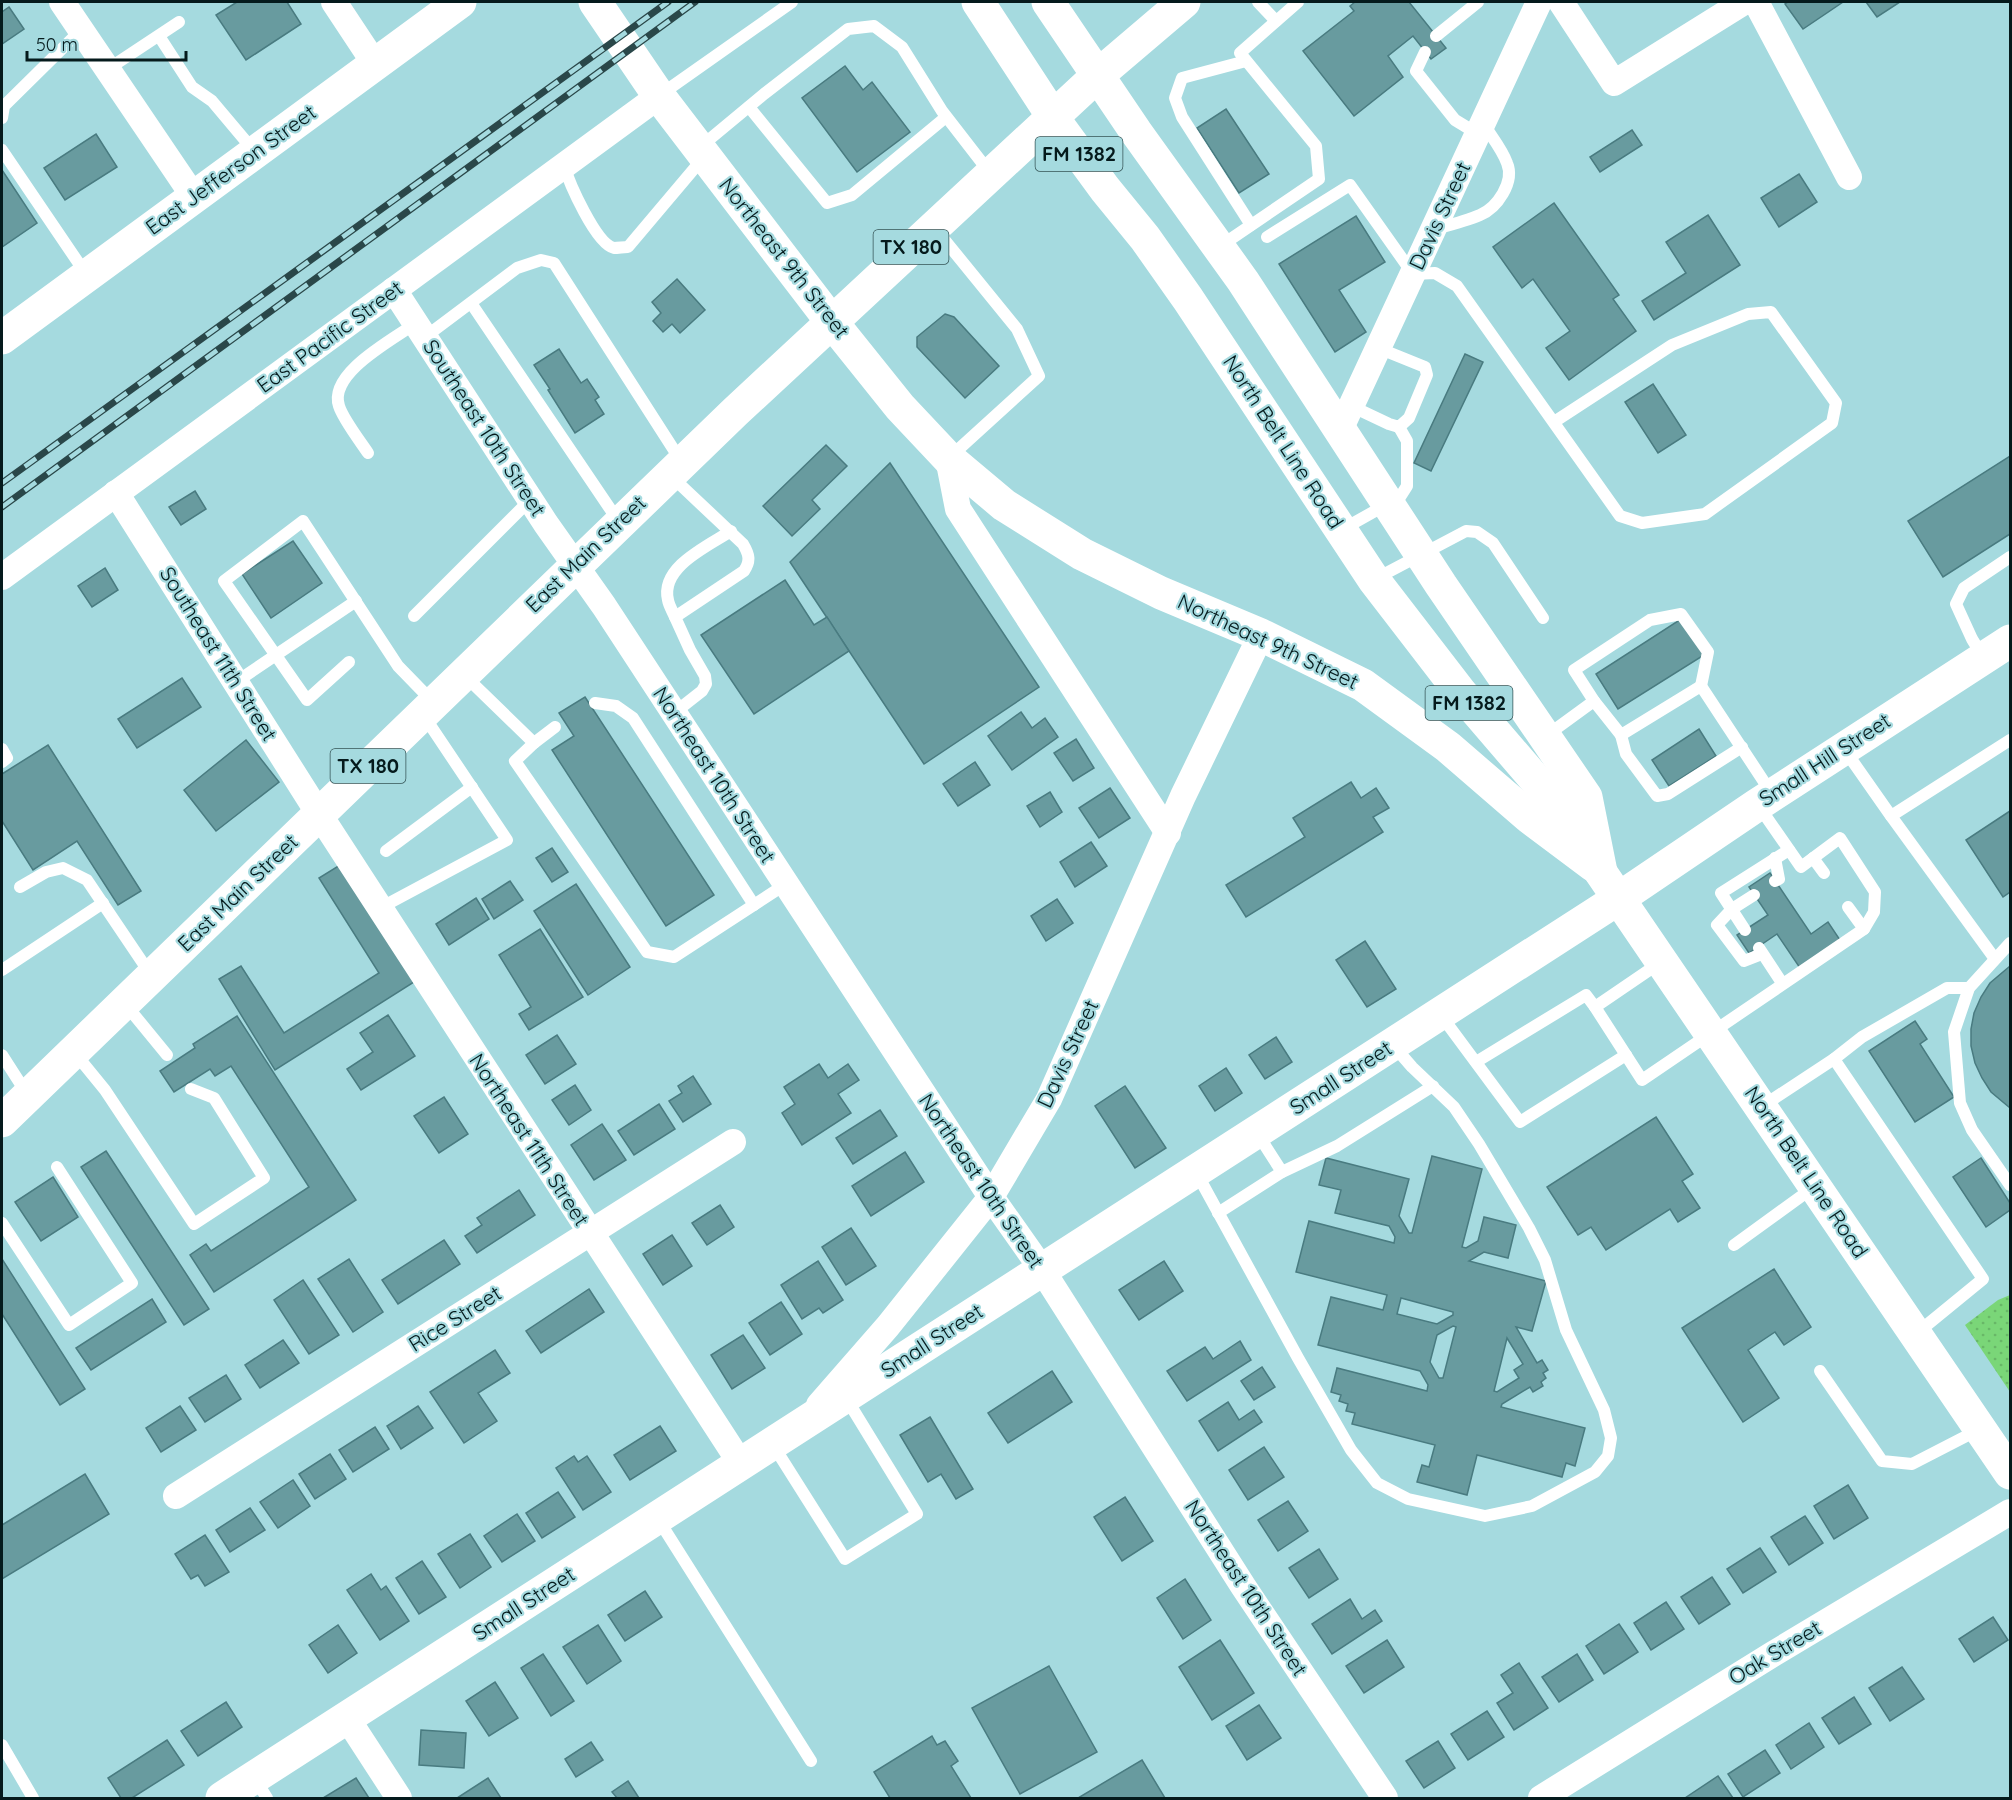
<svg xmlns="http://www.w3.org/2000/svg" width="2012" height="1800" font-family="Quicksand,sans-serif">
	<defs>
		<pattern id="grass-dots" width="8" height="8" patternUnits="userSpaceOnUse" patternTransform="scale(1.5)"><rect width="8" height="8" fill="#7ad678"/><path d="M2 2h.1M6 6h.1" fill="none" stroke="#68b767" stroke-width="1.8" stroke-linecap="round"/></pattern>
	</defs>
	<rect width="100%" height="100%" fill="#a5dadf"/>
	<polygon fill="url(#grass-dots)" points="2010,1295 2010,1392 1965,1325 1998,1300"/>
	<g fill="#689b9f" stroke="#497b80" stroke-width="1.5" fill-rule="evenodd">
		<polygon points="237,2 287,2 301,24 246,60 216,15"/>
		<polygon points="1355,2 1409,2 1446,48 1431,59 1413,36 1388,56 1403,77 1354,116 1303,51 1354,11 1350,6"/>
		<polygon points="1788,2 1843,2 1803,29 1785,4"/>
		<polygon points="1866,2 1900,2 1877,17"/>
		<polygon points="9,7 24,29 2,44 2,12"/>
		<polygon points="845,66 863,90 872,82 910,132 857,172 802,98"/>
		<polygon points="1226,109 1269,174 1239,193 1197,128"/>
		<polygon points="1632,130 1642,145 1600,172 1590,157"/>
		<polygon points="96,134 117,167 65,200 44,168"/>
		<polygon points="2,170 37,223 2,247"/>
		<polygon points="1799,174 1817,202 1779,227 1761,198"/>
		<polygon points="1554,203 1619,295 1613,299 1636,331 1569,380 1546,348 1570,331 1533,279 1522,288 1493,247"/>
		<polygon points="1708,215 1740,265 1654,320 1642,301 1686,273 1666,242"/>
		<polygon points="1356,216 1385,262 1339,290 1366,332 1335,352 1279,264"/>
		<polygon points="677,279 705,310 680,333 672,324 663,332 653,321 661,313 652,302"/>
		<polygon points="945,314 954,317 999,366 965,398 917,347 917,337"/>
		<polygon points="559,349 581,383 587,379 599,397 595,400 604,414 575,433 548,390 550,389 534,365"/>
		<polygon points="1465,354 1483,362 1431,471 1414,463"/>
		<polygon points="1653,384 1686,435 1658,453 1625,402"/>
		<polygon points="826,445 847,466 812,500 820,509 792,536 763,506"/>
		<polygon points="2010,456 2010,534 1943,577 1908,521"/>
		<polygon points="890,463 1039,687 924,764 790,562"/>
		<polygon points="195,491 206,509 181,525 169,507"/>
		<polygon points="293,541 322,583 271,618 242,574"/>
		<polygon points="105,568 118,590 92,607 78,586"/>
		<polygon points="785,580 814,625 827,617 849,651 754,714 701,635"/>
		<polygon points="1681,619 1704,655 1618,709 1596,674"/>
		<polygon points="182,678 201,707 137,748 118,719"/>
		<polygon points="585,697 714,895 666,926 552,750 574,736 559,713"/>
		<polygon points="1021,712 1032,728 1045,718 1058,737 1012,770 988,736"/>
		<polygon points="1699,729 1716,756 1669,786 1652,760"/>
		<polygon points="1076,739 1094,768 1073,781 1054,753"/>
		<polygon points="246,740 279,782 216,831 184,790"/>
		<polygon points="48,745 141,891 118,905 77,841 33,870 2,821 2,774"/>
		<polygon points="975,762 990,785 958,806 943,784"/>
		<polygon points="1351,782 1361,798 1376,788 1389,808 1373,817 1383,832 1246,917 1226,885 1305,837 1293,818"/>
		<polygon points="1110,788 1130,818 1099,838 1079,808"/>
		<polygon points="1050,792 1062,812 1040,827 1027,806"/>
		<polygon points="2010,811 2010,892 2003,897 1966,840"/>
		<polygon points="1091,842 1107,866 1075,887 1060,862"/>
		<polygon points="552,848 568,872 552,882 536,858"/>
		<polygon points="340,865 414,982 275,1070 219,979 241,966 284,1033 379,973 319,878"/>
		<polygon points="1770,873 1811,934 1828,922 1840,940 1800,968 1777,934 1749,953 1737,935 1768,915 1749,887"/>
		<polygon points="510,881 523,900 494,919 482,899"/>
		<polygon points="576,884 630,967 588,995 534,911"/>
		<polygon points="476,898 489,919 449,945 436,924"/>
		<polygon points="1057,899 1073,923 1046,941 1031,916"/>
		<polygon points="540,929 583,997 529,1030 519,1014 531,1007 499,955"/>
		<polygon points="1365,941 1396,989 1367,1007 1336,960"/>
		<polygon points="2010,966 2010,1108 1991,1092 1982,1078 1975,1063 1971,1046 1971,1029 1974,1013 1981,997 1990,983"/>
		<polygon points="388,1015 415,1056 361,1090 347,1069 373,1052 360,1033"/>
		<polygon points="237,1016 356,1200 214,1292 190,1255 206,1244 211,1251 309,1187 231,1066 215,1076 210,1069 174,1092 160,1071 195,1048 193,1044"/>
		<polygon points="1915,1021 1927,1039 1920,1044 1954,1097 1915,1122 1869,1051"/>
		<polygon points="557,1035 576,1064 545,1084 526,1055"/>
		<polygon points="1276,1037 1292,1062 1265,1079 1249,1055"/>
		<polygon points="819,1064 828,1078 848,1064 859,1080 838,1094 851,1113 802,1145 782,1113 795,1104 784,1087"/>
		<polygon points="1226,1068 1242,1093 1215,1111 1199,1086"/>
		<polygon points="693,1076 711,1104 683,1122 669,1101 682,1093 678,1086"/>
		<polygon points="575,1085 591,1110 569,1125 552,1100"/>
		<polygon points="1125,1086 1166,1148 1135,1168 1095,1106"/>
		<polygon points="444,1097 468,1134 439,1153 414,1116"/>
		<polygon points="659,1104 675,1129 634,1155 618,1131"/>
		<polygon points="880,1110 897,1136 853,1164 836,1138"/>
		<polygon points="1656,1117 1693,1174 1682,1181 1700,1208 1678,1222 1670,1209 1606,1250 1591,1227 1578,1235 1547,1187"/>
		<polygon points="602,1124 626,1160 594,1180 571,1145"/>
		<polygon points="106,1151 209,1309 184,1325 81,1167"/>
		<polygon points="905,1152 924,1182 871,1216 852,1186"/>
		<path d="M1432,1156L1482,1169L1462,1247L1466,1248L1478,1241L1484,1217L1516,1225L1508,1258L1484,1252L1469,1261L1546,1281L1532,1331L1516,1327L1537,1363L1542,1360L1548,1370L1543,1373L1546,1378L1541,1382L1543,1386L1533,1392L1530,1387L1502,1404L1501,1407L1585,1428L1575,1466L1566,1463L1562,1477L1477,1455L1467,1495L1417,1482L1422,1465L1429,1467L1435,1445L1352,1424L1355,1413L1346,1411L1348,1404L1339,1401L1341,1395L1331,1392L1337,1368L1427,1391L1428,1385L1420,1371L1318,1345L1331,1297L1383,1310L1387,1295L1296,1272L1309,1221L1394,1243L1395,1237L1389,1226L1335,1213L1341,1190L1319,1185L1326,1158L1409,1179L1399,1216L1409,1233H1412ZM1401,1298L1453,1312V1315L1437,1324L1397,1314ZM1453,1326L1456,1327L1443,1378H1439L1430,1362L1437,1335ZM1507,1338L1523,1364L1514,1370L1519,1378L1497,1392L1494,1391Z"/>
		<polygon points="1981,1158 2010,1203 2010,1210 1986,1227 1953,1177"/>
		<polygon points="53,1177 78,1217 41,1241 15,1202"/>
		<polygon points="519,1190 535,1215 477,1253 465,1236 482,1225 477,1218"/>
		<polygon points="720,1205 734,1227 707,1245 692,1223"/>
		<polygon points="851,1228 876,1266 846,1285 822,1247"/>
		<polygon points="672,1235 692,1266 663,1285 643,1254"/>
		<polygon points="444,1240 460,1264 398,1304 382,1280"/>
		<polygon points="2,1259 85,1389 60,1405 2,1314"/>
		<polygon points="349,1259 383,1312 353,1332 318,1279"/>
		<polygon points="818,1261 843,1300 823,1313 819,1308 802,1319 781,1285"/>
		<polygon points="1164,1261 1183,1291 1139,1320 1119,1290"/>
		<polygon points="1774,1269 1811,1327 1784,1345 1775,1332 1748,1350 1779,1398 1743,1422 1682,1328"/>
		<polygon points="303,1280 339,1335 309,1354 274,1300"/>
		<polygon points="589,1289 604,1312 541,1353 526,1331"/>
		<polygon points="152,1299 166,1322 91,1370 76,1348"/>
		<polygon points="781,1302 802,1334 770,1355 749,1323"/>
		<polygon points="743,1335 765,1368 732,1389 711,1355"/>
		<polygon points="283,1340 299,1363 260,1388 245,1365"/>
		<polygon points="1240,1341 1251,1360 1187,1401 1167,1371 1205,1347 1213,1359"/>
		<polygon points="495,1350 510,1373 478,1393 497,1421 464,1443 430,1392"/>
		<polygon points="1262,1367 1275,1387 1254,1400 1241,1381"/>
		<polygon points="1052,1371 1072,1402 1008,1443 988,1413"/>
		<polygon points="226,1375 241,1399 205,1422 189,1398"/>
		<polygon points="1228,1402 1239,1420 1254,1410 1262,1422 1218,1451 1199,1421"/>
		<polygon points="180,1406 196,1430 161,1452 146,1428"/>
		<polygon points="418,1406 433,1428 401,1449 387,1426"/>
		<polygon points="930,1417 973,1489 956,1499 941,1474 928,1482 900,1435"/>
		<polygon points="660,1426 676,1451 630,1480 614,1455"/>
		<polygon points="375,1427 389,1449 353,1472 339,1450"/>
		<polygon points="1264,1447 1284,1477 1248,1500 1229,1470"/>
		<polygon points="330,1454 346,1479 315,1499 299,1474"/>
		<polygon points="574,1456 578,1462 587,1456 611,1492 583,1510 556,1468"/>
		<polygon points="85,1474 109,1514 2,1579 2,1525"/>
		<polygon points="293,1480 310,1506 278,1528 260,1502"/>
		<polygon points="1848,1485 1868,1518 1834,1539 1814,1506"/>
		<polygon points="558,1492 575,1517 542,1538 526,1513"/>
		<polygon points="1125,1497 1153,1541 1122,1561 1094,1517"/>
		<polygon points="1288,1501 1308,1531 1278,1551 1258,1520"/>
		<polygon points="250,1508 265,1530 230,1552 216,1530"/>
		<polygon points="517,1514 535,1541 502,1562 484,1536"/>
		<polygon points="1805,1516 1823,1543 1789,1565 1771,1537"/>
		<polygon points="470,1534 491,1567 460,1588 438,1554"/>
		<polygon points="205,1535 229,1572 205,1586 198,1575 191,1579 175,1554"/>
		<polygon points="1760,1548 1776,1572 1743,1593 1727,1569"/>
		<polygon points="1319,1549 1338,1579 1309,1598 1289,1568"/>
		<polygon points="422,1561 446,1597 419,1614 396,1578"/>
		<polygon points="371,1574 381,1590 386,1586 409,1621 380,1640 347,1590"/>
		<polygon points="1712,1577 1730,1604 1699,1624 1681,1597"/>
		<polygon points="1185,1579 1211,1620 1183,1639 1157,1598"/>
		<polygon points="645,1591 662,1617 625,1641 608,1615"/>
		<polygon points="1350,1599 1362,1619 1375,1610 1382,1621 1332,1654 1312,1624"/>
		<polygon points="1666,1602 1684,1629 1651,1650 1634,1623"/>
		<polygon points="1993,1617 2008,1640 1974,1662 1959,1639"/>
		<polygon points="1619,1624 1638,1652 1604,1674 1586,1646"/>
		<polygon points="338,1625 357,1653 328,1673 309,1645"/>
		<polygon points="598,1625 621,1661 587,1684 563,1647"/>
		<polygon points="1220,1640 1254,1693 1212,1720 1179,1667"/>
		<polygon points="1387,1640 1404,1667 1364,1693 1346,1666"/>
		<polygon points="543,1654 574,1701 551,1716 521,1668"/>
		<polygon points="1577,1654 1593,1680 1559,1702 1542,1677"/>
		<polygon points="1519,1663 1548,1708 1514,1730 1497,1703 1513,1693 1501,1675"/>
		<polygon points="1049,1666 1097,1752 1020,1794 972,1708"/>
		<polygon points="1902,1667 1924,1699 1890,1721 1869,1688"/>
		<polygon points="495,1682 518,1718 489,1736 466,1701"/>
		<polygon points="1854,1697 1871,1724 1839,1744 1822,1718"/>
		<polygon points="226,1702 242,1727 198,1756 181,1731"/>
		<polygon points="1259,1705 1281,1738 1247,1760 1226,1726"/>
		<polygon points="1487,1711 1504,1737 1468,1760 1451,1734"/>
		<polygon points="1809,1723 1824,1747 1791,1769 1776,1745"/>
		<polygon points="421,1730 466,1733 464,1768 419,1765"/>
		<polygon points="932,1736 937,1745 945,1741 958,1761 951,1766 971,1798 890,1798 874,1772"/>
		<polygon points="167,1740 184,1765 132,1798 121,1798 108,1778"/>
		<polygon points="1438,1741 1455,1768 1424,1788 1406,1761"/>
		<polygon points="591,1742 603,1760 576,1777 565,1759"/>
		<polygon points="1765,1750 1780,1773 1743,1797 1728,1774"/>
		<polygon points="1142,1760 1165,1798 1078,1798"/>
		<polygon points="1718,1776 1733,1798 1685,1798"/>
		<polygon points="356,1778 369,1798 323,1798"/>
		<polygon points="488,1778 501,1798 457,1798"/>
		<polygon points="628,1781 639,1798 617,1798 612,1792"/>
	</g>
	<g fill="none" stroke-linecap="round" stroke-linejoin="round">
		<g stroke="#fff" stroke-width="12">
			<polyline points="1258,2 1276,21"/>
			<polyline points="159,36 192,87 212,101 254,151"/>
			<polyline points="1436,36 1478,2"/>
			<polyline points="1425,52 1416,71 1455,120 1478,134"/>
			<polyline points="1246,61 1182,78 1175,98 1182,117 1251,225"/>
			<polyline points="108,69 179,22"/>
			<polyline points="660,95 792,2"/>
			<polyline points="749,107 827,203 852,195 946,117"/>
			<polyline points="2,118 4,106 81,30"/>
			<polyline points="699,148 764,94 848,29 874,26 902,47 942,111 990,173"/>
			<polyline points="2,150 86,274"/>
			<path d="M564,165C569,183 596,244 614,248C618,248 624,247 628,247L704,157"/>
			<polyline points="934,227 1017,329 1039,376 950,457"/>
			<path d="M1435,229C1450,225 1466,221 1480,215C1497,208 1515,182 1507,163C1502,149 1491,136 1483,123"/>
			<polyline points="1267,237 1350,185 1413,274 1435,273 1457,286 1620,516 1642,523 1705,514 1832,423 1836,403 1771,312 1748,314 1672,345 1554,422"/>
			<polyline points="1219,247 1319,179 1316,146 1240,53 1298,2"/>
			<polyline points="471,303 619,522"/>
			<polyline points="425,337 517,268 541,260 554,263 681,461"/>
			<polyline points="1351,406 1389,424 1399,427 1409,418 1427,375 1425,367 1378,348"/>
			<path d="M368,453C360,441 343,419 339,406C328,373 394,339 416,323"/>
			<path d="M671,476L743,544C749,554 751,561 744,571L675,617L690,650L705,676L706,684L702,691L674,713"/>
			<polyline points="1343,529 1400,497 1407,486 1407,441 1399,427"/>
			<polyline points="1375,579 1466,531 1477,532 1493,543 1543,618"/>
			<polyline points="414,616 530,500"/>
			<path d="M675,617C673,612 669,606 668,600C660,567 708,546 731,531"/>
			<polyline points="1983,657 1972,639 1956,604 1964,588 2010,557"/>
			<polyline points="349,662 307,700 224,581 303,521 398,666 433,702"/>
			<polyline points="465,676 534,743 515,761 647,952 674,957 786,884"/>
			<polyline points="236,682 356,601"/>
			<polyline points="1594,701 1574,670 1650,620 1681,614 1708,652 1701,686"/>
			<polyline points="595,703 616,706 633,718 754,905"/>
			<polyline points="1621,735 1626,754 1657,796 1668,794 1742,747"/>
			<polyline points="1546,736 1594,701 1621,735 1701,686 1772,794"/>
			<polyline points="534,743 555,727"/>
			<polyline points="2,749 7,758 2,762"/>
			<polyline points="1844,749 1891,816 2010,740"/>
			<polyline points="1891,816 1995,959"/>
			<polyline points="386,851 472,787"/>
			<polyline points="1775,858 1779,879 1775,881"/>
			<polyline points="1813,858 1824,873"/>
			<polyline points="20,887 46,872 63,868 87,880 151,975"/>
			<polyline points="1754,895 1732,909 1717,925 1744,961 1762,954"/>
			<polyline points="1848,907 1864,929"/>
			<polyline points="380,908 507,840 424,716"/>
			<polyline points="1745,930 1721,893 1789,850"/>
			<polyline points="2010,943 1969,988 1954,1032 1960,1103 1972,1130 2010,1185"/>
			<polyline points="1759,948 1782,983"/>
			<polyline points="1661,962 1595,1007 1642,1080 1864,929 1874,912 1875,892 1840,838 1801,867 1758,805"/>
			<polyline points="2,970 103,903"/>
			<polyline points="126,1005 167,1055"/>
			<polyline points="1440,1014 1520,1122 1626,1055"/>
			<polyline points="74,1052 105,1090 194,1224 264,1178 214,1098 191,1089"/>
			<polyline points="2,1055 27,1094"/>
			<polyline points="1834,1059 1862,1037 1947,988 1969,988"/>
			<polyline points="1476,1062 1586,995 1595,1007"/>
			<polyline points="1761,1107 1834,1059 1983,1279 1917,1333"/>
			<polyline points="1257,1133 1282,1172"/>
			<polyline points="1196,1172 1298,1358 1351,1450 1377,1483 1408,1499 1485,1516 1532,1506 1595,1472 1608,1456 1611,1438 1604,1410 1566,1330 1545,1260 1529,1228 1479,1144 1454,1107 1412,1067 1392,1044"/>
			<polyline points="1218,1213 1282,1172 1337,1146 1433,1086"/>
			<polyline points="2,1223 69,1325 132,1283 57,1167"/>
			<polyline points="1734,1245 1814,1187"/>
			<polyline points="1820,1371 1882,1461 1912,1464 1980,1429"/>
			<polyline points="773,1445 845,1559 917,1514 846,1398"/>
			<polyline points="658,1519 811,1761"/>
			<polyline points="2,1745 33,1798"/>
			<polyline points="255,1779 267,1798"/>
		</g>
		<g stroke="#fff" stroke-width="26">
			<polyline points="62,2 194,197"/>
			<polyline points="334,2 375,64"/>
			<polyline points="1561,2 1614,83 1744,2"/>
			<polyline points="1756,2 1849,177"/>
			<polyline points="394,290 546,524 604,606 991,1197 1039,1265 1243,1586 1385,1798"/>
			<polyline points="1340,430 1539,2"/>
			<polyline points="948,458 958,509 1168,833"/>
			<polyline points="116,493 319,814 741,1464"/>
			<polyline points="2,577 659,96"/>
			<polyline points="819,1405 888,1326 991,1197 1049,1099 1183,796 1261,635"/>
			<polyline points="176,1496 733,1142"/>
			<polyline points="347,1718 399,1798"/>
			<polyline points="1541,1798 1773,1654 2010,1512"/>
		</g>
		<g stroke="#fff" stroke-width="33">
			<polyline points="595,2 659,96 831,321 900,407 948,458 1004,505 1082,554 1161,593 1261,635 1363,685 1448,747 1529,817 1593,865"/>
			<polyline points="1048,2 1136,132 1243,281 1441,585 1586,797 1601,872"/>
			<polyline points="2,338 460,2"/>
			<polyline points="222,1798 1618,899 1757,805 2010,641"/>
		</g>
		<g stroke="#fff" stroke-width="33">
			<polyline points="978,2 1061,129 1105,189 1145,238 1188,299 1374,580 1461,693 1546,792 2010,1473"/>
			<polyline points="2,1121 735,412 1097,76 1184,2"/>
		</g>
		<g stroke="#2a4749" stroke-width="7">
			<g id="rail">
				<polyline points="2,483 668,2"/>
				<polyline points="2,507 695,2"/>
			</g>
		</g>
		<use href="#rail" stroke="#a5dadf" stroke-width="4.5" stroke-dasharray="14" stroke-linecap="butt"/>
	</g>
	<g text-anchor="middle" stroke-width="4.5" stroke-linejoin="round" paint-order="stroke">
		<g fill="#a5dadf" stroke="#355456" stroke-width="1.5">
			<rect x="1035.5" y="137" width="87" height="34" rx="4.5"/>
			<rect x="873.5" y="230" width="75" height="34" rx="4.5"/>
			<rect x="1425.5" y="686" width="87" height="34" rx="4.5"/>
			<rect x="330.5" y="749" width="75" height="34" rx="4.5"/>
		</g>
		<g font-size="20" font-weight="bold" fill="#051a1c">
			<text x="1079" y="161">FM 1382</text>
			<text x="911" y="254">TX 180</text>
			<text x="1469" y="710">FM 1382</text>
			<text x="368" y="773">TX 180</text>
		</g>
		<g font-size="21" fill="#051a1c" stroke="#a5dadf">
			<text transform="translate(231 170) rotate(-36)" y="7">East Jefferson Street</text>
			<text transform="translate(1440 216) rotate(-65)" y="7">Davis Street</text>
			<text transform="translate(784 258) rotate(52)" y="7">Northeast 9th Street</text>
			<text transform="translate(330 337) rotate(-36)" y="7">East Pacific Street</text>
			<text transform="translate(484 428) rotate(57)" y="7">Southeast 10th Street</text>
			<text transform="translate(1283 442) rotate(57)" y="7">North Belt Line Road</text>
			<text transform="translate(586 554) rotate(-44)" y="7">East Main Street</text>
			<text transform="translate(1268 642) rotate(25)" y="7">Northeast 9th Street</text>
			<text transform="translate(218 654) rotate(58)" y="7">Southeast 11th Street</text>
			<text transform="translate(1825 760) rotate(-33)" y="7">Small Hill Street</text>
			<text transform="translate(714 775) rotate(57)" y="7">Northeast 10th Street</text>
			<text transform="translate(238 893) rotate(-44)" y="7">East Main Street</text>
			<text transform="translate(1068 1054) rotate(-65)" y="7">Davis Street</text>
			<text transform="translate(1341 1078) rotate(-33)" y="7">Small Street</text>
			<text transform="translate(529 1140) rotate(57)" y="7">Northeast 11th Street</text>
			<text transform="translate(1806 1172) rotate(56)" y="7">North Belt Line Road</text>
			<text transform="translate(981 1181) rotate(56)" y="7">Northeast 10th Street</text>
			<text transform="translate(455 1319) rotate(-32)" y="7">Rice Street</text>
			<text transform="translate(932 1341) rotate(-33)" y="7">Small Street</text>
			<text transform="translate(1246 1588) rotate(57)" y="7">Northeast 10th Street</text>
			<text transform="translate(524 1604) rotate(-33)" y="7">Small Street</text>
			<text transform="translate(1775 1653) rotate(-31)" y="7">Oak Street</text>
		</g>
	</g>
	<rect width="2012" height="1800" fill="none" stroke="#051a1c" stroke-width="6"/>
	<path d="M27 51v9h159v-9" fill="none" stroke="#051a1c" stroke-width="3"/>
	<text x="36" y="51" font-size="18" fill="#051a1c" stroke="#a5dadf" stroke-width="4.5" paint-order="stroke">50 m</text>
</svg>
